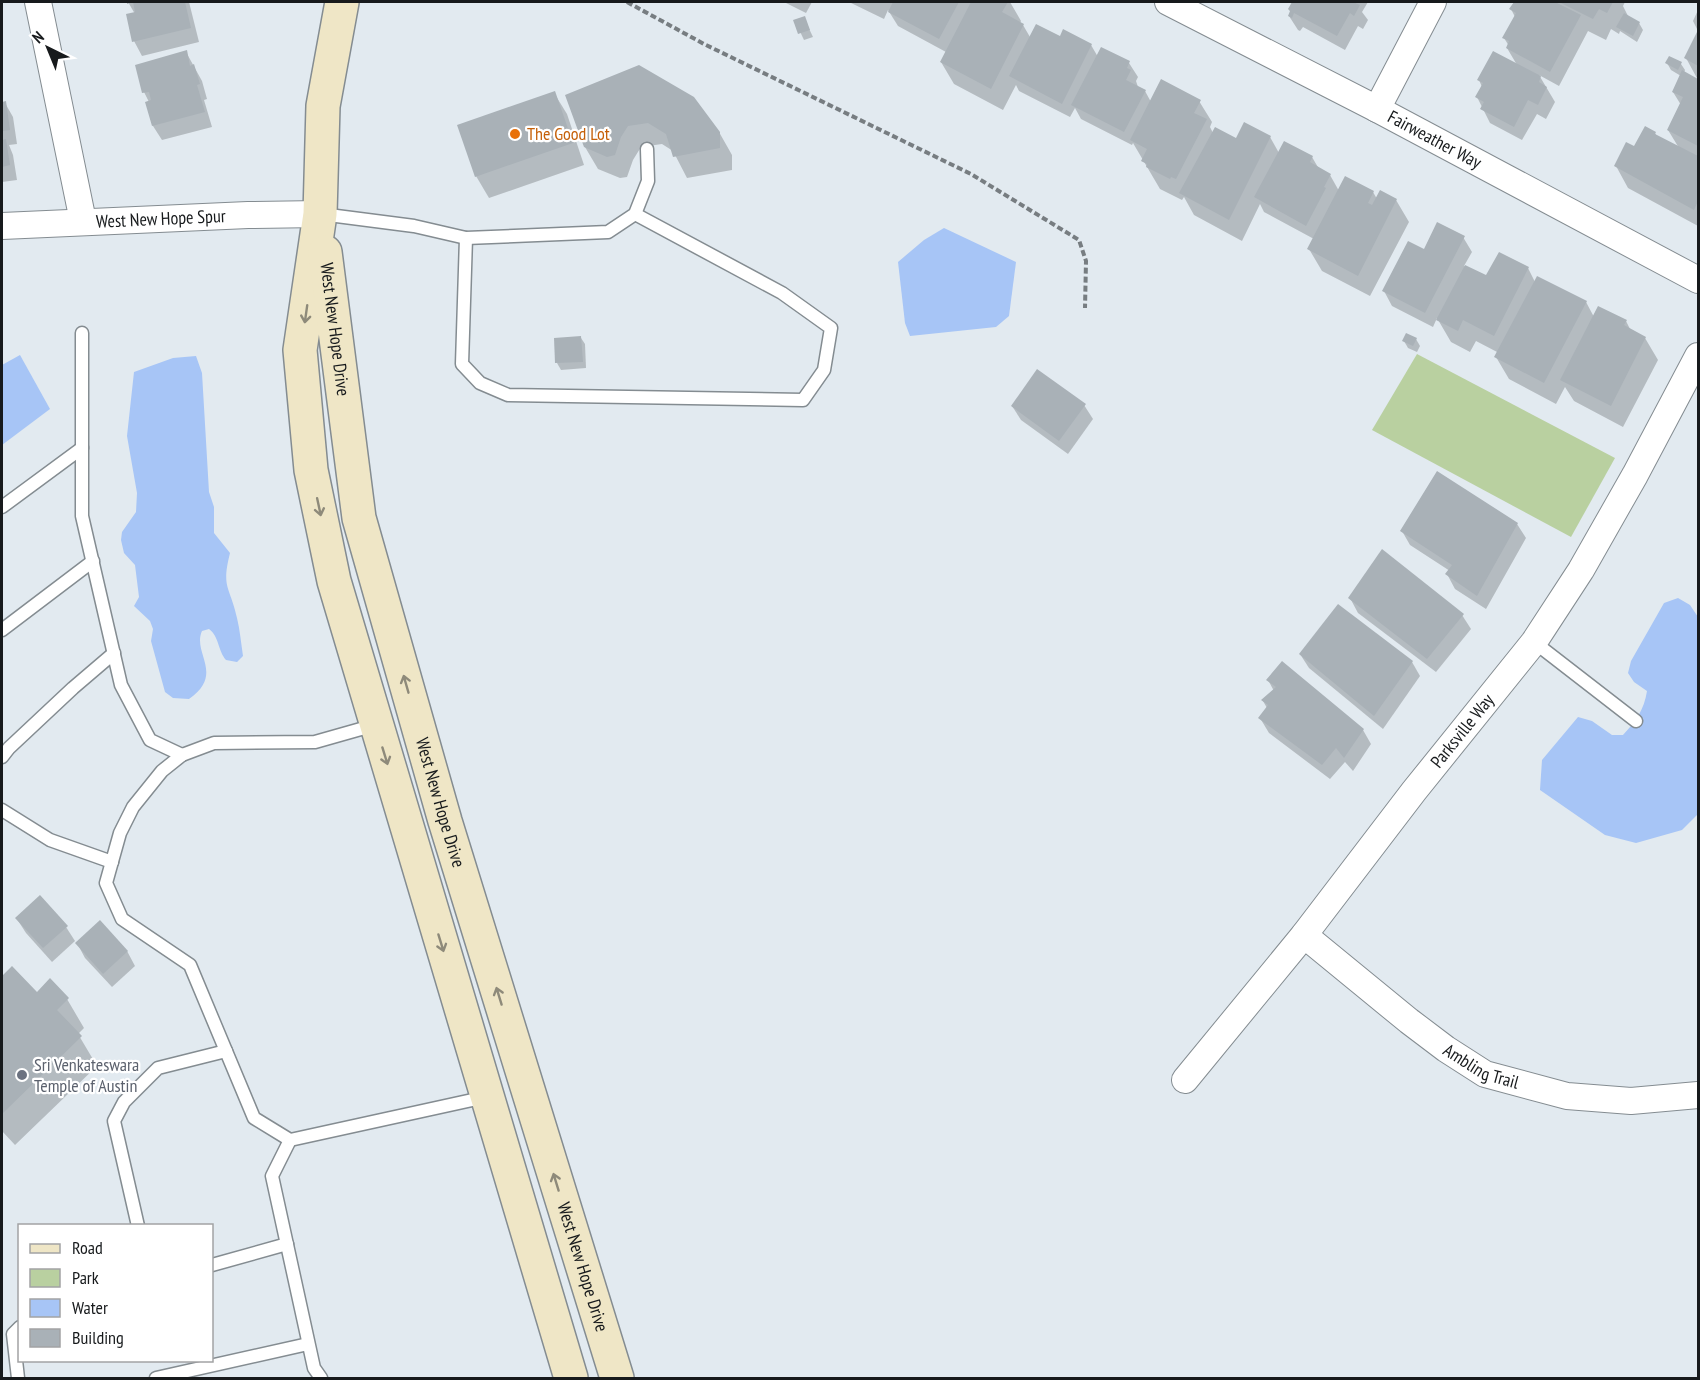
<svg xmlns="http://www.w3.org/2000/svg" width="1700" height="1380" font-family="'PT Sans Narrow',sans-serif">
	<rect width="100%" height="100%" fill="#e2eaf0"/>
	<polygon fill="#b9d0a0" points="1417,354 1615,458 1571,537 1372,430"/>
	<g fill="#a7c5f6">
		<polygon points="944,228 1016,262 1009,316 996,327 910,336 905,323 898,262 924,240"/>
		<polygon points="20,355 50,409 2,445 2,365"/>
		<path d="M196,356L202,373L209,492L214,507V533L230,553C221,589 230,586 237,618C240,630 241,643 243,656L237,662L226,660C218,651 219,636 209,629L202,631C192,653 225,674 189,699L173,698L165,692L151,641L153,629L150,621L134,606L139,597L135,565L124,553L121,540L122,532L136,512L137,493L127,436L134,372L173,358Z"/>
		<path d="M1678,598L1690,605L1698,617V814L1682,830L1636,843L1605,835L1540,790L1542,760L1578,717L1592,721L1612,735H1623C1636,721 1644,710 1647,691L1634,682L1628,673L1631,661L1664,603Z"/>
	</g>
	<g fill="#0003">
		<polygon points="128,2 189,2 199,42 142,56 134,41 135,14"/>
		<polygon points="784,2 812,2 806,13"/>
		<polygon points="849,2 1010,2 1021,21 1020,23 1023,25 1030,37 1060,38 1091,45 1098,57 1129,63 1138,77 1136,81 1138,87 1145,91 1151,102 1199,101 1212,122 1210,127 1213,133 1236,140 1270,137 1279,153 1312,157 1319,169 1330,175 1339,191 1373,192 1377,199 1396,200 1409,222 1370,296 1322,271 1309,249 1314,239 1264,212 1260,204 1242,241 1194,215 1184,197 1182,200 1160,189 1133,143 1132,145 1081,119 1075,108 1070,117 1019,91 1016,85 1003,110 954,84 941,62 946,52 898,26 888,10 884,19"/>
		<polygon points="1294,2 1368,2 1362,12 1368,20 1363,29 1358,26 1345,50 1303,27 1300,31 1298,30 1289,16 1291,13 1289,9"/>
		<polygon points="1515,2 1625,2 1623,6 1628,16 1639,23 1643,30 1637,42 1620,31 1619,34 1611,29 1606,40 1588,31 1559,86 1539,75 1555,102 1546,119 1537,114 1522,140 1490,123 1477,97 1482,87 1479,80 1517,65 1507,48 1509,46 1504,38 1515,17 1511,9"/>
		<polygon points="1698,10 1698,31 1693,21"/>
		<polygon points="804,18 813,37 804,40 795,21"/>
		<polygon points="1698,34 1698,226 1628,188 1616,166 1655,133 1657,137 1679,148 1668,130 1681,105 1673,92 1681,76 1671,70 1667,63 1681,64 1685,70 1684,73 1698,80 1686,58"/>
		<polygon points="186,52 202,81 207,99 204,100 212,127 162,140 153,126 147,103 149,102 144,92"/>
		<polygon points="554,93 567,114 584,165 489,198 476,176"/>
		<polygon points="567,96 719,132 732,155 732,170 687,178 673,151 662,144 641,147 633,160 627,177 620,178 598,169 585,147"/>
		<polygon points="2,103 5,103 13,117 17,144 9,145 13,155 17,180 2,182"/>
		<polygon points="1463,237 1472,252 1464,266 1487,277 1528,268 1535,282 1586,302 1594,317 1626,321 1631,331 1645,338 1658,360 1623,427 1574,401 1565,387 1556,404 1509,379 1496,357 1499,353 1476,341 1470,352 1451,342 1437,318 1433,327 1392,306 1384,291 1425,251"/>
		<polygon points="581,338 585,344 586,368 561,370 557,363"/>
		<polygon points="1416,339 1420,346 1417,352 1408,348 1404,341"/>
		<polygon points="1084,405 1093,419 1068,454 1021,420 1012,406"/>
		<polygon points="1517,524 1526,538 1486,609 1455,589 1447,574 1450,571 1410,545 1402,531"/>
		<polygon points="1350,598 1462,615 1471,629 1436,672 1358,613"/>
		<polygon points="1300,654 1412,662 1420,676 1383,729 1309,668"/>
		<polygon points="1268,680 1363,730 1371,744 1353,771 1345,762 1330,779 1269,733 1260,718 1267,708 1263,701 1274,691"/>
		<polygon points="17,919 66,927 75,941 52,962 26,933"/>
		<polygon points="77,943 127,951 135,966 112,987 85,958"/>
		<polygon points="12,968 37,994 67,999 84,1028 78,1034 97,1066 15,1145 2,1131 2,978"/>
	</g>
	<g fill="#a9b1b7">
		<polygon points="127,2 185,2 191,28 132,42 126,14 135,12 133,2 127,4"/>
		<polygon points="893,2 959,2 939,39 888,12"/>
		<polygon points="971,2 1008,2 1002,12 1024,24 991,89 940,62"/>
		<polygon points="1292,2 1353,2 1360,5 1354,16 1350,13 1337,36 1294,13 1292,18 1288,16 1290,11 1288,9"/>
		<polygon points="1514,2 1555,2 1581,15 1550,72 1506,48 1509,41 1502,38 1516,13 1509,9"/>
		<polygon points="1559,2 1613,2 1607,13 1599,9 1593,19"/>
		<polygon points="1624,13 1640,22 1633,36 1616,27"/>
		<polygon points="805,16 810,30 798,34 793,20"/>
		<polygon points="1036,24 1060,36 1063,29 1092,44 1062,104 1009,76"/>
		<polygon points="1698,30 1698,66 1684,58"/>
		<polygon points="1101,47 1130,61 1127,68 1131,70 1126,80 1146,90 1124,132 1071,105"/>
		<polygon points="187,50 190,66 194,64 200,84 197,85 205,112 152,126 145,102 151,100 149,92 142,93 135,65"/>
		<polygon points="1493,51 1541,76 1539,82 1547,87 1538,105 1528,100 1514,127 1480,109 1484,102 1475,97 1483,83 1477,80"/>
		<polygon points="1669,56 1682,62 1678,70 1665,63"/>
		<polygon points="639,65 694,97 720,132 720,148 673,157 666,134 648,123 628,126 621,137 615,155 607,157 584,147 565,95"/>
		<polygon points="1682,70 1698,79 1698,146 1667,130 1683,97 1672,92"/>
		<polygon points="1161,79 1201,100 1194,113 1207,119 1176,179 1171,177 1170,179 1146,167 1147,164 1141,161 1147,149 1130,140"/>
		<polygon points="555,91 573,143 475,177 457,125"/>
		<polygon points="6,101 10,130 2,131 2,102"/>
		<polygon points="1244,122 1271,136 1229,220 1179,193 1215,127 1236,138"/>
		<polygon points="1645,126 1656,132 1655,134 1698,156 1698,201 1694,210 1614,166 1626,142 1634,146"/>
		<polygon points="6,139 10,165 2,167 2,140"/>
		<polygon points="1284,141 1313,156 1310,162 1331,174 1324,187 1326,188 1306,226 1254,197"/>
		<polygon points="1345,176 1374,191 1368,203 1372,205 1380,190 1397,199 1358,276 1307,249"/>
		<polygon points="1437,222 1465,236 1425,313 1382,291 1408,241 1424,249"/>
		<polygon points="1499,252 1529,267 1494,336 1463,320 1458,331 1436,320 1465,265 1486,275"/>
		<polygon points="1537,276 1587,301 1544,383 1494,357"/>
		<polygon points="1598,306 1627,320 1624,325 1646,337 1611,406 1560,380"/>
		<polygon points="1406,333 1417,338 1413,346 1402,341"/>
		<polygon points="581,336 583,362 555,363 554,338"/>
		<polygon points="1037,369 1086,404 1059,441 1011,406"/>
		<polygon points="1437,471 1518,523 1477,596 1445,574 1452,565 1400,531"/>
		<polygon points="1382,549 1464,614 1427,659 1348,598"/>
		<polygon points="1338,604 1413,661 1374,716 1299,654"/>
		<polygon points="1282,661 1364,729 1344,758 1336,748 1322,765 1258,718 1268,705 1261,700 1276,687 1266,680"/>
		<polygon points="40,895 68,926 43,948 15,918"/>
		<polygon points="100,920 128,951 103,974 75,943"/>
		<polygon points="12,966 37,992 50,978 69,998 57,1010 82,1036 2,1114 2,976"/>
	</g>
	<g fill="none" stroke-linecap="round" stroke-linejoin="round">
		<g stroke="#848c91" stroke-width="15">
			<g id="service">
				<polyline points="321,214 414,226 466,238 608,232 635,214 648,181 647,149"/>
				<polyline points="466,238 462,364 480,383 508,395 803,400 824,370 831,328 782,293 635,214"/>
				<polyline points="82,333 82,516 121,685 150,740 182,755"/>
				<polyline points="2,507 82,448"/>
				<polyline points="2,630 93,561"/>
				<polyline points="1534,642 1636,721"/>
				<polyline points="375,725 315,742 214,743 182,755 162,771 133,807 120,833 106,883 122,919 190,965 254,1118 290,1140 486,1097"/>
				<polyline points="2,757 9,748 73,688 114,653"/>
				<polyline points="2,810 50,840 112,862"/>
				<polyline points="290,1140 272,1176 314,1368 321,1378"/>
				<polyline points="138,1226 114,1121 124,1102 158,1068 226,1051"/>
				<polyline points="212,1265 287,1244"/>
				<polyline points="18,1378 13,1334 20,1327"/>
				<polyline points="156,1378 308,1344"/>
			</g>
		</g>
		<g stroke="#848c91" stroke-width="28">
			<g id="minor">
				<polyline points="38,2 83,221"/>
				<path id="s1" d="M1168,2L1377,109L1698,280"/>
				<polyline points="1377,109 1433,2"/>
				<path id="s2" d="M2,226L248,215L320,214"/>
				<path id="s3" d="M1304,935L1409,1021L1446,1049L1485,1074L1567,1096L1631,1101L1698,1095"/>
				<path id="s4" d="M1185,1080L1304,935L1414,791L1534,642L1581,570L1635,475L1698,356"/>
			</g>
		</g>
		<g stroke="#848c91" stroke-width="36">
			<g id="secondary">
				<polyline points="342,2 323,106 320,214 300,350 311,470 334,581 571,1378"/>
				<path id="s5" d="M325,252L359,518L445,821L617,1378"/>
			</g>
		</g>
		<polyline stroke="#777d81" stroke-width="4" stroke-dasharray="6 3" stroke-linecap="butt" points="627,2 704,44 971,174 1079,240 1086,261 1085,308"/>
		<use href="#service" stroke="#fff" stroke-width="12"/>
		<use href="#minor" stroke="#fff" stroke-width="26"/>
		<use href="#secondary" stroke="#efe6c6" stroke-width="33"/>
	</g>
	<defs><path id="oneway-shaft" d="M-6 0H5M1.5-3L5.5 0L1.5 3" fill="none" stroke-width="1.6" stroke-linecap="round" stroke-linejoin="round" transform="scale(1.5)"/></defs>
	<g stroke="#8e8a7a">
		<use href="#oneway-shaft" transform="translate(306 314) rotate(98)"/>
		<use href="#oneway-shaft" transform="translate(319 507) rotate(78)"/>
		<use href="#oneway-shaft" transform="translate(406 684) rotate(-106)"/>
		<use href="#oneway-shaft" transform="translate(385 756) rotate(73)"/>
		<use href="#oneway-shaft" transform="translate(441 943) rotate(73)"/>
		<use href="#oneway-shaft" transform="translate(499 996) rotate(-107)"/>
		<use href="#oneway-shaft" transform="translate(556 1182) rotate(-107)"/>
	</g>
	<circle fill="#e8710a" stroke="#fff" stroke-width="2" cx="515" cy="134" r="6"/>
	<circle fill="#6b7280" stroke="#fff" stroke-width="2" cx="22" cy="1075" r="6"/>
	<g text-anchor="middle" stroke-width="4.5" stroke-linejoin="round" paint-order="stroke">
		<g font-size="18" fill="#c56008" stroke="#fff" text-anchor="start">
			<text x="527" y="140">The Good Lot</text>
		</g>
		<g font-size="18" fill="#171a1c" stroke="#fff">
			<text dy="6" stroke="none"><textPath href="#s1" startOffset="300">Fairweather Way</textPath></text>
			<text dy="6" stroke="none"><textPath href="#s2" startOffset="159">West New Hope Spur</textPath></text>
			<text dy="6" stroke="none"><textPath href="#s5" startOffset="78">West New Hope Drive</textPath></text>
			<text dy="6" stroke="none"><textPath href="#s4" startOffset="446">Parksville Way</textPath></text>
			<text dy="6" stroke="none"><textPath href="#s5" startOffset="564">West New Hope Drive</textPath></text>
			<text dy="6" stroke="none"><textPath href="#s3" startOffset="222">Ambling Trail</textPath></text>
			<text dy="6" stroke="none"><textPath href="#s5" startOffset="1050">West New Hope Drive</textPath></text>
		</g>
		<g font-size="18" fill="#5b616d" stroke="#fff" text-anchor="start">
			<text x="34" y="1071">Sri Venkateswara<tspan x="34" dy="21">Temple of Austin</tspan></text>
		</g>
	</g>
	<rect width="1700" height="1380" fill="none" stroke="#171a1c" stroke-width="6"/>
	<rect x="18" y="1224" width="195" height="138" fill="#ffffff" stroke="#a2a3a4" stroke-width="1.5"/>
	<rect x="30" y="1244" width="30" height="9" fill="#efe6c6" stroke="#a2a3a4" stroke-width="1.5"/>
	<text x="72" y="1254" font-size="18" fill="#171a1c">Road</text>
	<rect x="30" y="1269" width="30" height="18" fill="#b9d0a0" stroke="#a2a3a4" stroke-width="1.5"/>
	<text x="72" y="1284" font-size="18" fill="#171a1c">Park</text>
	<rect x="30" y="1299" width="30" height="18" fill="#a7c5f6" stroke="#a2a3a4" stroke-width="1.5"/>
	<text x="72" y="1314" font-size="18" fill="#171a1c">Water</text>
	<rect x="30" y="1329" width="30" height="18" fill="#a9b1b7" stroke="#a2a3a4" stroke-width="1.5"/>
	<text x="72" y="1344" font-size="18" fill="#171a1c">Building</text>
	<g transform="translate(48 48) rotate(317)" stroke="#ffffff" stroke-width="4.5" paint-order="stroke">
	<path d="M0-4.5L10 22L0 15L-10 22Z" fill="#171a1c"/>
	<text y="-9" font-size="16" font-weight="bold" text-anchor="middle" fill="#171a1c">N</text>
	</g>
</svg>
